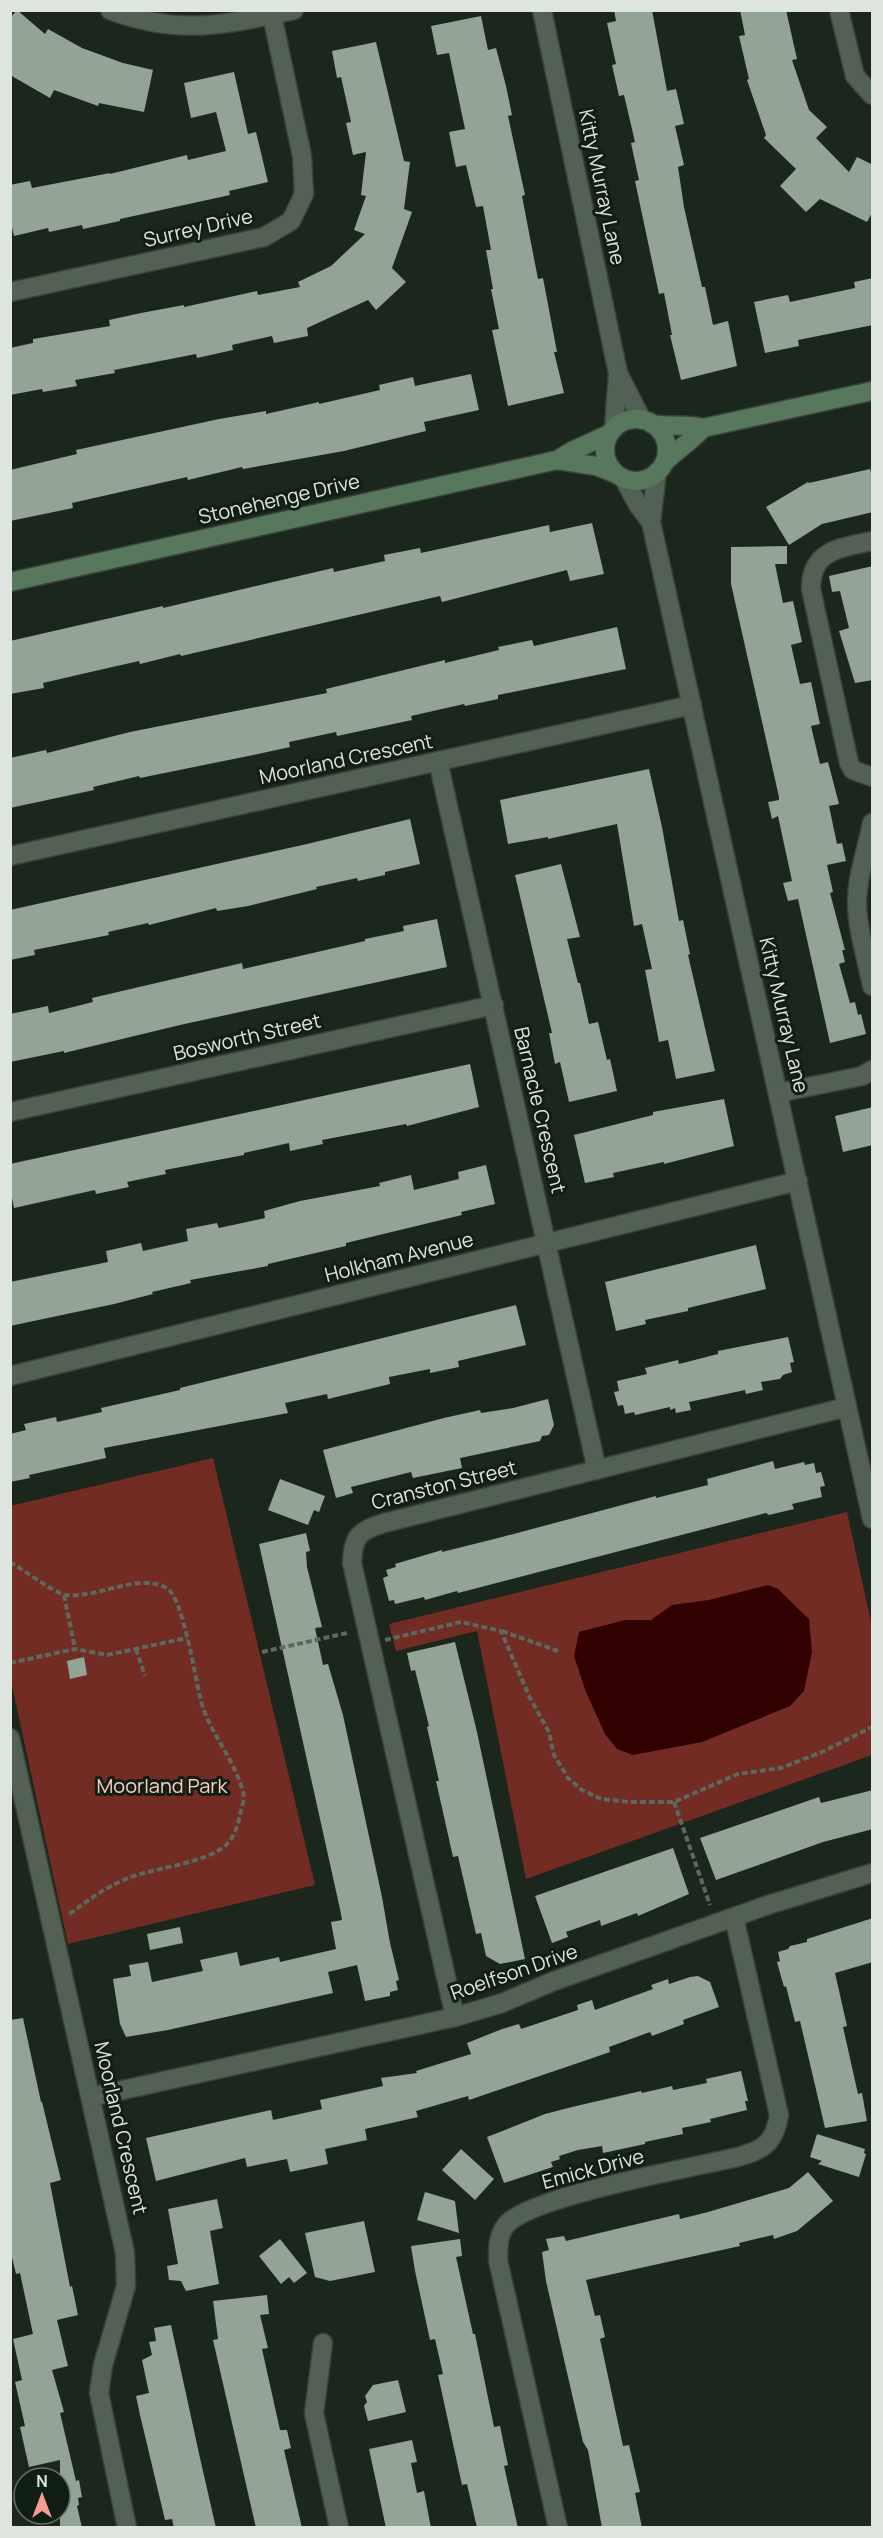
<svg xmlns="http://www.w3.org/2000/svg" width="883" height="2538" font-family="Manrope,sans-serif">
	<rect width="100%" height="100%" fill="#1b271d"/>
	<g fill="#722c24">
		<polygon points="213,1458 315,1885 68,1944 11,1681 10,1506"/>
		<polygon points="847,1512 872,1627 872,1755 526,1879 477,1631 396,1651 389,1624"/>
	</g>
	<polygon fill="#310000" points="768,1585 778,1589 809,1619 812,1652 804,1691 790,1706 702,1742 633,1755 617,1749 605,1734 586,1692 574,1656 579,1632 625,1620 651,1620 672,1605 709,1600"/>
	<g fill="#93a396">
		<polygon points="17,10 45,34 48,29 82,48 123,63 153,70 144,112 99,103 98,106 54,90 50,98 10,75 10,18"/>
		<polygon points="614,10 652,10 667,91 676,89 684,124 675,126 684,165 678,167 684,207 702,287 705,287 713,325 728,321 737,366 681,380 670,335 672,335 664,293 659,294 635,181 639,180 631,143 635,142 624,95 619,96 612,65 616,64 607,23 616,21"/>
		<polygon points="740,10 786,10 797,59 792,60 809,110 827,127 816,138 849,172 857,157 873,165 873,211 867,222 820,199 806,212 780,186 796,169 764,138 766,135 747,80 749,79 739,36 745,35"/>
		<polygon points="481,16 488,50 496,48 506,86 512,115 508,116 525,195 522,196 531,243 538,279 543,278 557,352 554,352 564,393 508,406 492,330 499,329 491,289 493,289 486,250 491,250 483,206 476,207 466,165 456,167 449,132 465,129 449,53 437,55 431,26"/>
		<polygon points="376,42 404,161 410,162 404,209 412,212 392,268 406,282 376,310 368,300 307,328 308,336 274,343 272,336 232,345 233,350 197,358 196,354 114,370 115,373 75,380 77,386 43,392 42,389 10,395 10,348 33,343 33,339 110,326 109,320 141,313 184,305 184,307 257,291 258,295 300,287 298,282 331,266 365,234 354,230 366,196 361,195 366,152 353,155 346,123 351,122 341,77 337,78 332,51"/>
		<polygon points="234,72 248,134 256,132 268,182 229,191 230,195 120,219 120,221 83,229 82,225 49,232 48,228 14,236 10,219 10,185 30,181 32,188 110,173 110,174 187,155 188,160 226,151 216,112 191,118 184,83"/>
		<polygon points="873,278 873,325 798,340 799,346 765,353 754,302 788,295 790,302 855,288 854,282"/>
		<polygon points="471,374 479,410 424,422 426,431 344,451 243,469 242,467 188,480 187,477 72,503 73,508 10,521 10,470 77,454 76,450 219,419 266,411 266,414 319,402 319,404 380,390 379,385 413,377 415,386"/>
		<polygon points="870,469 873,481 873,512 822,524 789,545 766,507 808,482 809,483"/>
		<polygon points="592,523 604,574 570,581 567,570 442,602 440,596 181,656 180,654 140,664 139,661 86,673 43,683 44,688 10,694 10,641 163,606 163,608 333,568 334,572 385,561 384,555 420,548 421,553 549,525 550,532"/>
		<polygon points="787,546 787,564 775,564 783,603 793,601 802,642 791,645 800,684 811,682 820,724 811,726 820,764 828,762 839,804 829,806 837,844 842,843 846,861 827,865 833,892 830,893 845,950 842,950 845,962 839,964 850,1003 855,1002 858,1015 861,1014 866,1034 830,1043 798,899 788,901 783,883 792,881 778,816 772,819 768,802 779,800 779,797 731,584 731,547"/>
		<polygon points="873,566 873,680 855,683 839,631 849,628 840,591 832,592 829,576"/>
		<polygon points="617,627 626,669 498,695 498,699 465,706 464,704 411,716 412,720 337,736 336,732 289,742 290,747 258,754 140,778 139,776 93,787 94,790 10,808 10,758 46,750 47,753 130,732 327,693 326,689 445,660 445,663 499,650 498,647 532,640 534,646"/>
		<polygon points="649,769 662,827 679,921 683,920 690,954 688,955 715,1071 676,1079 668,1040 659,1042 645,970 652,969 642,924 634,926 617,824 548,839 548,837 508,844 500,800"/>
		<polygon points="410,819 420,864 385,872 385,875 358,881 357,878 316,887 317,889 248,906 217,911 216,908 149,925 148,923 108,932 109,935 34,950 35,955 10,960 10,910 307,844"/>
		<polygon points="561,864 580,937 567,939 578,983 580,983 589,1024 598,1022 607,1060 610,1059 617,1091 569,1102 560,1062 555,1064 549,1033 552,1033 515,875"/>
		<polygon points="437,919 447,967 180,1025 64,1053 64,1051 10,1062 10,1014 48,1006 49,1013 93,1002 92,998 242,963 243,969 365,941 365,939 404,931 403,926"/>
		<polygon points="470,1064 479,1107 407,1126 406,1124 322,1140 323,1144 290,1151 289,1143 244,1153 244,1155 165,1170 166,1174 127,1182 129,1187 96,1194 95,1190 14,1208 10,1188 10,1164"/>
		<polygon points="724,1099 734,1146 664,1164 664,1162 613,1173 614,1177 585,1183 574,1135 653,1115 653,1112"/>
		<polygon points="873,1107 873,1145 843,1152 835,1116"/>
		<polygon points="486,1165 495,1204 461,1212 462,1215 346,1243 346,1246 268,1264 268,1266 190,1280 191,1283 152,1292 153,1294 114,1304 10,1326 10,1282 108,1262 106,1251 141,1243 143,1251 188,1241 186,1229 217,1223 219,1228 265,1218 264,1211 300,1201 380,1186 379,1183 411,1175 414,1190 459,1179 458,1172"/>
		<polygon points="756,1245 766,1289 688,1308 688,1311 645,1320 646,1324 616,1331 605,1282"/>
		<polygon points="516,1305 526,1345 458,1361 459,1367 430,1373 430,1369 389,1377 390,1384 328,1399 327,1394 285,1403 288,1413 104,1448 106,1458 29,1475 30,1478 10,1482 10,1434 26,1430 24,1424 56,1417 57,1422 102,1412 101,1408 180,1390 180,1388"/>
		<polygon points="788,1337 794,1362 790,1363 792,1372 783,1375 780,1379 761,1382 763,1390 746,1394 745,1390 689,1402 691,1410 676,1413 675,1408 670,1410 670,1407 635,1415 634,1412 625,1414 623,1405 618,1406 614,1392 619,1391 617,1381 647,1374 645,1368 678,1360 679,1364 718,1354 718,1351"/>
		<polygon points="548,1399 554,1425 549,1435 542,1436 540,1441 460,1458 462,1468 413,1478 411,1472 351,1487 353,1493 336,1498 323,1450 444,1418 480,1410 481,1413 513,1408"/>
		<polygon points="773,1461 775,1469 804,1462 805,1465 814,1463 816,1473 821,1472 825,1486 820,1487 822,1497 792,1504 794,1509 769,1515 766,1513 458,1593 457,1591 425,1600 424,1597 395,1604 394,1600 389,1601 383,1578 388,1576 386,1570 396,1567 395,1564 442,1550 442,1552 502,1537 656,1496 656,1498 708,1485 707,1479"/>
		<polygon points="280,1479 325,1496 319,1512 314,1510 308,1525 268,1510"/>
		<polygon points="306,1533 310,1551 306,1552 307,1567 322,1627 315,1628 323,1665 328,1664 343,1715 382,1897 390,1943 399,1980 396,1981 398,1990 390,1992 390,1996 365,2001 357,1965 328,1972 333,1993 168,2030 126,2037 120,2024 113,1979 131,1976 129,1965 148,1962 152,1982 203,1971 200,1960 237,1952 240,1966 279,1957 280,1962 336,1949 331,1922 342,1920 340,1909 259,1544"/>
		<polygon points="455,1642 477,1732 525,1959 500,1964 486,1956 481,1933 476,1934 458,1856 453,1857 436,1781 439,1781 427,1727 429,1726 415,1670 411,1671 407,1653"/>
		<polygon points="84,1657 87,1675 70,1679 67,1661"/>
		<polygon points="873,1790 873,1829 823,1842 716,1880 700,1838 819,1797 821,1803"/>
		<polygon points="673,1848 689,1894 638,1916 637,1913 601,1926 600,1920 566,1932 568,1937 552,1943 535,1896"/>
		<polygon points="873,1918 873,1962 835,1973 847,2026 843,2027 858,2094 862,2093 867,2121 825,2128 800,2021 795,2022 786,1986 784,1987 777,1962 780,1961 778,1952 788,1949 790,1946 807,1942 807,1939"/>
		<polygon points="180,1927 183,1943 150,1950 147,1934"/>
		<polygon points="698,1976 710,1982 719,2007 683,2020 684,2024 652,2036 650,2032 609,2047 610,2052 581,2062 469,2100 468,2096 416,2111 418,2117 365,2129 367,2140 325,2149 328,2164 290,2172 287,2159 247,2167 245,2158 156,2181 146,2138 271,2110 273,2120 322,2109 320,2100 383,2086 381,2078 417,2073 416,2071 471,2054 467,2043 502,2029 519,2024 521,2029 578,2010 577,2005 592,2000 595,2010 653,1989 651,1985 668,1979 669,1984 690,1977"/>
		<polygon points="23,2018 41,2102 42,2102 61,2180 50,2183 70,2287 72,2286 78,2315 57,2320 68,2366 52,2370 64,2412 60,2413 76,2481 79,2480 82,2497 78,2498 79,2505 77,2506 82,2528 60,2528 60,2460 29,2467 20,2427 25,2426 15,2382 22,2380 13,2339 33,2334 20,2273 16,2274 10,2249 10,2020"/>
		<polygon points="741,2071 748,2101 745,2101 747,2110 710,2119 711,2122 682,2128 683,2134 645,2142 645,2144 603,2153 602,2146 578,2150 559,2156 560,2159 551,2162 553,2167 504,2183 487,2137 545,2114 572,2107 641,2091 642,2093 672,2086 673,2090 707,2083 706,2079"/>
		<polygon points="817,2134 865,2149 864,2153 866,2154 859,2177 818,2164 822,2161 810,2157"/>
		<polygon points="461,2149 494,2179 475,2200 442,2170"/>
		<polygon points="808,2172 833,2201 797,2231 774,2239 773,2235 739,2243 740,2246 586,2280 595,2316 600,2315 605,2337 600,2339 623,2446 629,2445 640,2492 635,2493 642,2528 602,2528 588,2450 583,2442 546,2281 542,2252 549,2250 546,2239 564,2236 566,2241 679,2214 680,2219 708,2212 789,2188"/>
		<polygon points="425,2192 455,2201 459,2233 417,2220"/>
		<polygon points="217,2199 223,2228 210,2231 219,2284 186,2291 181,2281 169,2280 167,2266 178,2264 168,2209"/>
		<polygon points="364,2221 375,2272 330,2281 315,2277 305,2233"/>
		<polygon points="280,2239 307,2273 294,2283 289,2277 281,2284 259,2256"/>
		<polygon points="460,2239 462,2256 456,2257 473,2334 475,2334 494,2427 500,2426 508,2465 504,2466 518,2528 477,2528 467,2484 462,2485 438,2375 443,2374 435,2339 430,2340 415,2271 411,2246"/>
		<polygon points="267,2295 269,2314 260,2315 268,2348 262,2349 280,2430 287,2430 291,2448 284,2450 302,2528 256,2528 213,2340 218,2339 213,2301"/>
		<polygon points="171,2325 200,2458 216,2528 174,2528 172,2519 165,2520 140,2415 136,2396 149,2393 142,2360 152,2355 149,2342 156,2341 154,2328"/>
		<polygon points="398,2380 406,2412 368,2421 364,2406 367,2402 365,2396 373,2385"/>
		<polygon points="412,2440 417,2462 411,2463 417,2493 424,2491 431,2528 386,2528 369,2449"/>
	</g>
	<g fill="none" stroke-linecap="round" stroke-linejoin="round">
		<g stroke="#39433b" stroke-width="21">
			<g id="street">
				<path d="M110,10C177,36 226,25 294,10"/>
				<polyline points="542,10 618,373 614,428"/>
				<polyline points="839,10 855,76 872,95"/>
				<polyline points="10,292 264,237 291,221 304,194 302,156 272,15"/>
				<polyline points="618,373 642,420"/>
				<polyline points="657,472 651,522 872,1519"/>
				<polyline points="624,479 638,505 651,522"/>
				<path d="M872,541C841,548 811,549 811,589L849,763L853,770L872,777"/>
				<polyline points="438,761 597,1470"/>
				<path d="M872,823C867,849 857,876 857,902C857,930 867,959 872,986"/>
				<polyline points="10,856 692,705"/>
				<polyline points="778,1093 862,1076 872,1070"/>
				<polyline points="10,1112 494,1005"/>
				<polyline points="10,1376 798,1181"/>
				<polyline points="10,1738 125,2253 126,2286 103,2365 99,2393 127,2528"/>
				<path d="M455,2017L352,1563C353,1536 359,1531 384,1523L847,1407"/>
				<polyline points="91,2097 455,2017 502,2003 554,1981 768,1905 872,1873"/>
				<polyline points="323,2343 314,2413 339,2528"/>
				<path d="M558,2528L498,2260C498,2248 498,2235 506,2225C530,2196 695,2167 738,2157C764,2149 774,2144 779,2115L734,1917"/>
			</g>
		</g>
		<g stroke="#39433b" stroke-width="21">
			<g id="secondary">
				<circle cx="636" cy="450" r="31"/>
				<path d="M652,424C669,427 686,424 703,428L872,391"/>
				<polyline points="557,460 596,466 616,474"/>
				<path d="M664,463C676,450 691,442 703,428"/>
				<polyline points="10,582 557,460 572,451 609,434"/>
			</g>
		</g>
		<g stroke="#5d685f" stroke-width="4" stroke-dasharray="6 3" stroke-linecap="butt">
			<path d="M10,1562C22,1569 55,1593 65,1595C97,1599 141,1571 168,1589C183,1600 195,1676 200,1697C208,1732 234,1757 243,1792C245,1799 242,1807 240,1814C239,1822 234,1837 228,1843C208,1864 154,1867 126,1879C104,1888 87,1901 68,1915"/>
			<polyline points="64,1595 75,1649"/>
			<polyline points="502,1631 558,1651"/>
			<polyline points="385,1640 461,1622 501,1631 530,1698 549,1732 554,1755 568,1778 582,1790 601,1799 629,1802 674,1802 738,1774 781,1768 822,1752 872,1727"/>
			<polyline points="136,1649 145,1676"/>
			<polyline points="262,1652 347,1633"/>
			<polyline points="10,1663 75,1649 107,1655 187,1638"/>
			<polyline points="674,1802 710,1905"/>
		</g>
		<use href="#street" stroke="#526154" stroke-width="18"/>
		<use href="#secondary" stroke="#58785e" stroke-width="18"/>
	</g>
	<g text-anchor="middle" stroke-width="6" stroke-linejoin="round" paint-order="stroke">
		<g font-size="20" fill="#dde5de" stroke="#111e13">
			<text transform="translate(602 187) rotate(78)" y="7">Kitty Murray Lane</text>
			<text transform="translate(198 228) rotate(-13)" y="7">Surrey Drive</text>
			<text transform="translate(279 499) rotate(-13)" y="7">Stonehenge Drive</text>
			<text transform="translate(346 759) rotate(-12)" y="7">Moorland Crescent</text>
			<text transform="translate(784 1015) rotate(77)" y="7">Kitty Murray Lane</text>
			<text transform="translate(247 1037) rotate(-13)" y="7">Bosworth Street</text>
			<text transform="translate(540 1110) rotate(77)" y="7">Barnacle Crescent</text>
			<text transform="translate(399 1257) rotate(-14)" y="7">Holkham Avenue</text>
			<text transform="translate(444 1485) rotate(-14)" y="7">Cranston Street</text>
			<text transform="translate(514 1972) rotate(-19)" y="7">Roelfson Drive</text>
			<text transform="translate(121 2128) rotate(77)" y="7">Moorland Crescent</text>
			<text transform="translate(593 2169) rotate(-15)" y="7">Emick Drive</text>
		</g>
		<g font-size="20" fill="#facdc5" stroke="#111e13">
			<text x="162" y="1793">Moorland Park</text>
		</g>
	</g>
	<rect width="883" height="2538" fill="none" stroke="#dde5de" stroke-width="24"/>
	<g transform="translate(42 2496)"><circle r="28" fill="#111e13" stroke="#636e64" stroke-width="1.5"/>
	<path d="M0-4.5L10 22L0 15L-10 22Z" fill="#f59c90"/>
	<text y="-9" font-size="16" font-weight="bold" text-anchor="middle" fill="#dde5de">N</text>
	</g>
</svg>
